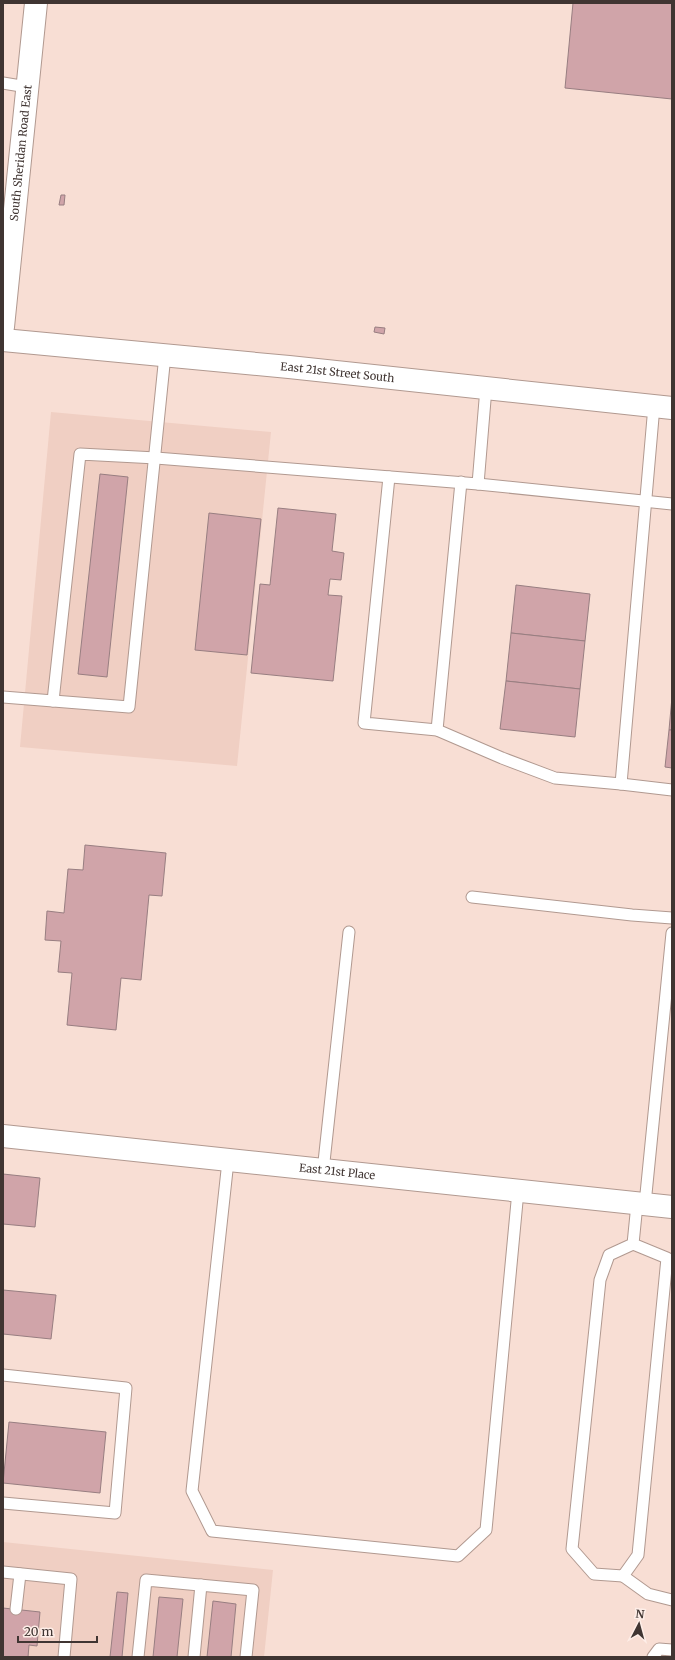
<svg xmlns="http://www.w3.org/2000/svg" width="675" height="1660" font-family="Merriweather,serif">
	<rect width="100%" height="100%" fill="#f8ded4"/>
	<g fill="#f0cfc3">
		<polygon points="51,412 271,432 237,766 20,747"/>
		<polygon points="3,1542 273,1570 264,1657 3,1657"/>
	</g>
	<g fill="#d0a4a9" stroke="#987e81">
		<polygon points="573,3 672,3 672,99 565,88"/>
		<polygon points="61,195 65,195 64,205 59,205"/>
		<polygon points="375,327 385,328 384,334 374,332"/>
		<polygon points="100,474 128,477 107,677 78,674"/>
		<polygon points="278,508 336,514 332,551 344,553 341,580 330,579 328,595 342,596 333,681 251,673 260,584 270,585"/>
		<polygon points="209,513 261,519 247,655 195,650"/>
		<polygon points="516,585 590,594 585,641 511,633"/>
		<polygon points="511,633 585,641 580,689 506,681"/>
		<polygon points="506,681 580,689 575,737 500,729"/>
		<polygon points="672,697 672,730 669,730"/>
		<polygon points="669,730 672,730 672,768 665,767"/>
		<polygon points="85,845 166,853 162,896 149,895 141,980 121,978 116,1030 67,1025 72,973 58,972 61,941 45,940 47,911 64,913 68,869 83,870"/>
		<polygon points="3,1174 40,1178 35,1227 3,1224"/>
		<polygon points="3,1290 56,1295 51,1339 3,1334"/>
		<polygon points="9,1422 106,1432 100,1493 3,1483"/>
		<polygon points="117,1592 128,1593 122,1657 110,1657"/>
		<polygon points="159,1597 183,1599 177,1657 153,1657"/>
		<polygon points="213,1601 236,1604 231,1657 207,1657"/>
		<polygon points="3,1608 40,1612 37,1646 29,1645 28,1657 3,1657"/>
	</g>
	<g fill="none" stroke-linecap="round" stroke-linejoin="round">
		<g stroke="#b19990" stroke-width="13">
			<g id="service">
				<polyline points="3,83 27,87"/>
				<polyline points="389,477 364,723 437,730 502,758 555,778 621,784 654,406"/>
				<polyline points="478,484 486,388"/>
				<polyline points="3,697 129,707 165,355"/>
				<polyline points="53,701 80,454 156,458 478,484 672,504"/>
				<polyline points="437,730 461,482"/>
				<polyline points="621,784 672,790"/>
				<polyline points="472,897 632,915 672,918"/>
				<polyline points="228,1161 192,1491 212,1531 458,1556 486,1530 518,1191"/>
				<polyline points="323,1171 349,932"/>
				<polyline points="645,1204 672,933"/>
				<polyline points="633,1244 667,1258 638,1555 623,1576 594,1574 572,1549 600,1280 609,1255 633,1244 637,1204"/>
				<polyline points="3,1375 126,1388 115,1513 3,1503"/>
				<polyline points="3,1572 71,1579 64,1657"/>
				<polyline points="623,1576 648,1594 672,1600"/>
				<polyline points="16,1609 20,1574"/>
				<polyline points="138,1657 146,1580 253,1590 246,1657"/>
				<polyline points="194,1657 201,1585"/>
				<polyline points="653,1657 659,1649 672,1650"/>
			</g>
		</g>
		<g stroke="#b19990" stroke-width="24">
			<g id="minor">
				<path id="s1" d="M3,1136L672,1207"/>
			</g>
		</g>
		<g stroke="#b19990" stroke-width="24">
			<g id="secondary">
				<path id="s2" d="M3,327L36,3"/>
				<path id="s3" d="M3,340L289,367L672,408"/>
			</g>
		</g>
		<use href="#service" stroke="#fff" stroke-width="11"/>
		<use href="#minor" stroke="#fff" stroke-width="22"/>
		<use href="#secondary" stroke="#fff" stroke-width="22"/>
	</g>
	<g text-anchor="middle" stroke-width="3.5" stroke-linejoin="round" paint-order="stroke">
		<g font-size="11" fill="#403532" stroke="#feeee8">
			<text dy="4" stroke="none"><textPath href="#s2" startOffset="175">South Sheridan Road East</textPath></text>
			<text dy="4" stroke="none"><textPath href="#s3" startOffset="336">East 21st Street South</textPath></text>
			<text dy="4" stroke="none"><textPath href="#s1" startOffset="336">East 21st Place</textPath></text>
		</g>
	</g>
	<rect width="675" height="1660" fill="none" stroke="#403532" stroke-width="8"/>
	<g transform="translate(639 1624) rotate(6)" stroke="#feeee8" stroke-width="3" paint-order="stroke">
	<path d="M0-3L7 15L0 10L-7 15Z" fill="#403532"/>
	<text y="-6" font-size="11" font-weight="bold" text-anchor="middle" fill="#403532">N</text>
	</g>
	<path d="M18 1636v6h79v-6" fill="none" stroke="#403532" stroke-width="2"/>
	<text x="24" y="1636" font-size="12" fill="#403532" stroke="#feeee8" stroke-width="3" paint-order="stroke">20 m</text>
</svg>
